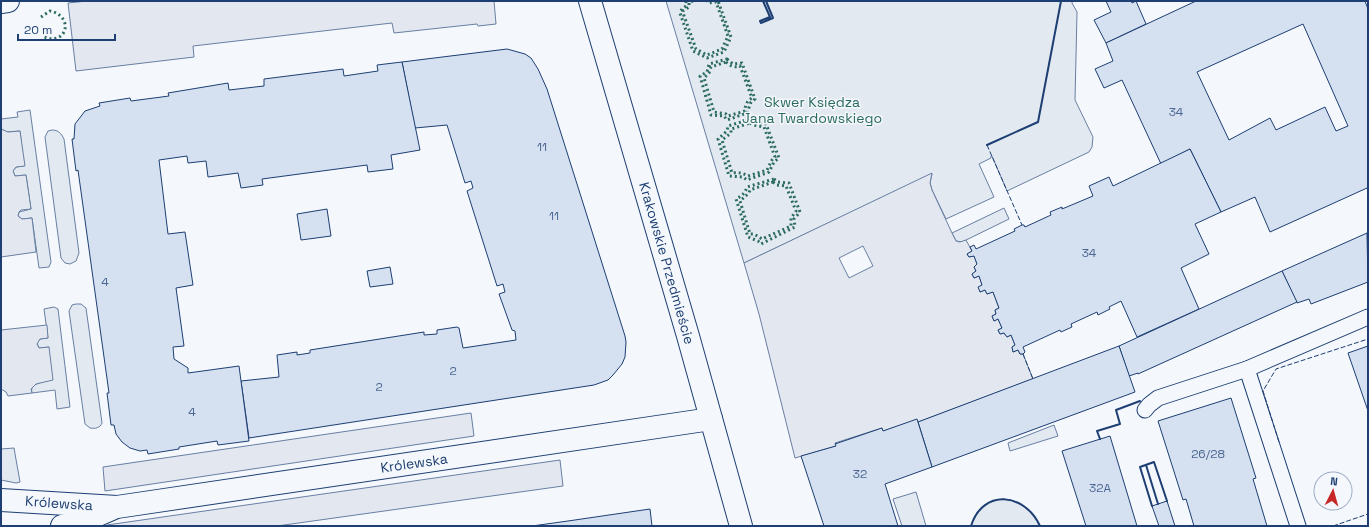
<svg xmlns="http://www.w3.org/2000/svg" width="1369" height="527" font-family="'Space Grotesk',sans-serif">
	<rect width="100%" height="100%" fill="#f4f7fb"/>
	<g fill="#e3e9f0" stroke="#687fa3">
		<polygon points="666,1 1072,1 1072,3 1077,12 1075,100 1093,137 1092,147 1089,152 1007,191 992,156 991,156 991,158 979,164 994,197 946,219 932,190 930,183 932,174 744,263"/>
		<polygon points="30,110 51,262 49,267 39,268 32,218 22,219 18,216 19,212 31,209 26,175 15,176 13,171 16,167 24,166 20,131 7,132 1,129 1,119 18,117 17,112"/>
		<path d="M52,130C58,130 61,133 64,139L79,253L76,261L70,264L65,263L61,258L45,137L48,131Z"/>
		<polygon points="1004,208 1009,219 962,242 956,241 952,233"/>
		<path d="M76,304H81L86,308L102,423C100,428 95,429 90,428L85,424L69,311L72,305Z"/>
		<path d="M54,307L58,309L70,407L57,409L55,390L32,393C30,386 36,384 42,382L49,347L39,348L37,343L40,339L48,338L44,309Z"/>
		<polygon points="1054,425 1058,436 1010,451 1008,443"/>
		<polygon points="14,448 20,482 16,483 1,480 1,449"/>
		<polygon points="916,492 926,526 902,526 893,499"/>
		<path d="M1003,499C1019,499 1033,512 1040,526H971C977,508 984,502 1003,499Z"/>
	</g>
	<g fill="#e3e8f0" stroke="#687fa3" fill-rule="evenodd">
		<polygon points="87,1 494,1 496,24 478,26 477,24 394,33 392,23 193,46 194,57 76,71 68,3"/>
		<polygon points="1,129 8,132 20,131 25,166 16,167 13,171 15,176 26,175 31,209 21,210 19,212 18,216 22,219 32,218 36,252 1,257"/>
		<path d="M932,173L930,183L932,190L952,233L956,241L960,242L966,240L972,251L967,254L969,257L974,256L977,264L974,267L976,271L972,274L974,278L979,276L982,285L980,292L985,290L987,294L993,292L999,308L995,310L996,314L992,316L994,321L998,319L1002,328L998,330L1000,334L1004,333L1007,337L1011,335L1015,345L1012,347L1013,352L1018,350L1020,354H1023L1033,379L937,415L918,422L917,420L883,431L882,428L835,443L836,446L795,458L759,314L744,263ZM863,246L873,266L849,278L839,258Z"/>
		<polygon points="47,325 48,338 40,339 37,344 39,348 49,347 53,380 36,384 31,389 32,393 8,396 6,392 1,389 1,330"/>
		<polygon points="471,413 474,436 105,491 103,467"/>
		<polygon points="560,460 563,486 277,526 107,526 107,525"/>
	</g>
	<g fill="#d5e0f0" stroke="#1d3f73" fill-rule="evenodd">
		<polygon points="1106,1 1131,1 1132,3 1136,1 1146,24 1106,43 1094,20 1111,12"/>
		<path d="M1196,1H1365L1368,9V190L1367,188L1270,232L1255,197L1221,212L1190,149L1161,164L1122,80L1104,88L1095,69L1113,61L1106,43ZM1303,24L1348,126L1336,131L1325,107L1276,130L1270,118L1229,140L1197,72Z"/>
		<polygon points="507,49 525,54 531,58 538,69 547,89 625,336 626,342 625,357 622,364 613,375 608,380 594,385 249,438 241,381 279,377 277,355 297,352 297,355 310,353 310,350 424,332 424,335 437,334 437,330 457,327 459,328 463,348 516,340 515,331 512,330 499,294 505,292 503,284 497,286 467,191 473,188 471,181 465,183 447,125 415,128 402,62"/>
		<polygon points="402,62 420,150 391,155 393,169 368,172 367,165 262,179 263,185 241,188 238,173 208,177 206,161 188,163 187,156 159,160 168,234 185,232 193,285 176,288 184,346 173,347 174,359 188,368 188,373 239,366 249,441 218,445 217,441 179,447 179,449 148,454 147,450 140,451 130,448 122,442 116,434 114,425 111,425 107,393 109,393 78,170 76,171 72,139 74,139 75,124 85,111 100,106 99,103 130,98 131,101 169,96 168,93 228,83 229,90 264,86 264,79 343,69 344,76 378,71 377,65"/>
		<polygon points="1190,149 1221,212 1195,224 1209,254 1181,268 1199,309 1137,337 1121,301 1109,307 1110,309 1098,315 1097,312 1071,324 1072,327 1061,332 1060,330 1023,347 1025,352 1023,354 1020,354 1018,350 1013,352 1012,347 1015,345 1011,335 1007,337 1004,333 1000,334 998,330 1002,328 998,319 994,321 992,316 996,314 995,310 999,308 993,292 987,294 985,290 980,292 978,287 982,285 979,276 974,278 972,274 976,271 974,267 977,264 974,256 969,257 967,254 972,251 970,247 974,245 976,249 1015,231 1014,229 1022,225 1024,225 1025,227 1051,215 1050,212 1062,207 1062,209 1093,196 1089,186 1109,177 1113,186"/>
		<polygon points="327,209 331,236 301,240 297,214"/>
		<polygon points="1367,233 1368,282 1311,304 1309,299 1297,303 1282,271"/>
		<polygon points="390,267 393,284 370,287 367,271"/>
		<polygon points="1282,271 1297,302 1138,374 1138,373 1129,376 1119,346"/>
		<polygon points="1119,346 1135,392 932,467 918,422"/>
		<polygon points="1368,346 1368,411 1348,353"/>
		<polygon points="1231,398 1256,478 1253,479 1267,526 1194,526 1186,499 1183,500 1158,421"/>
		<polygon points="917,419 932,467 885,484 898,526 824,526 801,456 836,446 835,444 882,428 883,431"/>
		<polygon points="1110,436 1137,526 1086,526 1062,451"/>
		<polygon points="1167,501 1175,526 1159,526 1152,506"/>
		<polygon points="650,509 652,526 532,526 568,521"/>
	</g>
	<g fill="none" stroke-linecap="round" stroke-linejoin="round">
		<g stroke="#1d3f73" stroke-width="17">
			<g id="lane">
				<polyline points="1247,369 1298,526"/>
				<polyline points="1145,410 1149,405 1158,398 1247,369 1368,317"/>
			</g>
		</g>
		<g stroke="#1d3f73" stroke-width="24">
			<g id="street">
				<polyline points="590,1 688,336 741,526"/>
				<polyline points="1,2 8,1"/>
				<polyline points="1,500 117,507 711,419"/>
				<polyline points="62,526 84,521 112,509"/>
			</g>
		</g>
		<use href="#lane" stroke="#f4f7fb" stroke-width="15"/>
		<use href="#street" stroke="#f4f7fb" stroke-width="22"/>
		<g stroke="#2c6c60" stroke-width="3" stroke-dasharray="2 3" stroke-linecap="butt">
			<polyline points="686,1 686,6 682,9 680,13 693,51 707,58 724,52 731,37 718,1"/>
			<polyline points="693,1 689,2 689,7 683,11 683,13 696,49 707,55 722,49 728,36 716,2 708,3 707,1"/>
			<path d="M41,17L50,11C75,16 67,48 42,36"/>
			<polygon points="727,59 733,64 742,63 755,99 751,102 747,113 727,120 724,116 711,115 700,76 707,72 709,64"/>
			<path d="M726,62C730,66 735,68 740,66L752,98C747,101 745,105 745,111L728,116L726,114L714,112L704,78L709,73L711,67Z"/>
			<polygon points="751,119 754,122 766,124 779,158 774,162 769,172 747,180 743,177 729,176 718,139 727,131 728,126"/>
			<path d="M750,123L753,125L764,127L775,157L772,160L767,170L748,176C743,173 738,172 732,173L722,140L731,133V129Z"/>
			<path d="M774,179L778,182L789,183L800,212L794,219L795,227L761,244L758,241L748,237L736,199C742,196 745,193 747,187Z"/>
			<polygon points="773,182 777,185 786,186 796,211 791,218 791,226 762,239 754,234 750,234 740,201 749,193 750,190"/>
		</g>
		<g stroke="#1d3f73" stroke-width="1" stroke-dasharray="5 2" stroke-linecap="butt">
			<polyline points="987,145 1022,225"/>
			<polyline points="1023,354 1033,379"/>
			<polyline points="1279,442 1263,391 1276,369 1368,339"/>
			<polyline points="1333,526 1368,514"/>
		</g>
		<g stroke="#1d3f73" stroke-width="2">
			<polyline points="763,1 770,17 760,21 761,23 773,18 766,1"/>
			<polyline points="987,145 1038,122 1061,1"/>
			<polyline points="1100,439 1097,431 1120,424 1116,410 1140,401"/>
			<polyline points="1146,465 1158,504"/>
			<polyline points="1152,506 1140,467 1154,462 1167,501"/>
			<path d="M971,526C983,488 1025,493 1040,526"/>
		</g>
	</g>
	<g text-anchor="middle" stroke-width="3" stroke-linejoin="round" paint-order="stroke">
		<g font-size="12" fill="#4b6792">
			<text x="1176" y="116">34</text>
			<text x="542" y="151">11</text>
			<text x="554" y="220">11</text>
			<text x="1089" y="257">34</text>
			<text x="105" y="286">4</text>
			<text x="453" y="375">2</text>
			<text x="379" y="391">2</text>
			<text x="192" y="416">4</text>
			<text x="1208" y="458">26/28</text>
			<text x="860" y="478">32</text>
			<text x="1100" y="492">32A</text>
		</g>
		<g font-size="14" fill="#2c6c60" stroke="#f4f7fb">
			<text x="812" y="107">Skwer Księdza<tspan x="812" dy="16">Jana Twardowskiego</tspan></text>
		</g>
		<g font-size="14" fill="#1d3f73" stroke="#f4f7fb">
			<text transform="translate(667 263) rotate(74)" y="5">Krakowskie Przedmieście</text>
			<text transform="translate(414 463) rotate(-8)" y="5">Królewska</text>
			<text transform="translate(59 503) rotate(4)" y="5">Królewska</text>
		</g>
	</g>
	<rect width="1369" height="527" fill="none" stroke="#1d3f73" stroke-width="4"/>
	<g transform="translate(1333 491) rotate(6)"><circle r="19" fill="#f4f7fb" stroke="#9eadc5"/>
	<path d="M0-3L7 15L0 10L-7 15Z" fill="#c62828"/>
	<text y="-6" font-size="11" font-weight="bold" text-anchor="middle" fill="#1d3f73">N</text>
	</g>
	<path d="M18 34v6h97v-6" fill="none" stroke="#1d3f73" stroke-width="2"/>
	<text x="24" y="34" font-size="12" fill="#1d3f73" stroke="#f4f7fb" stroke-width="3" paint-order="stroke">20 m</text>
</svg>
